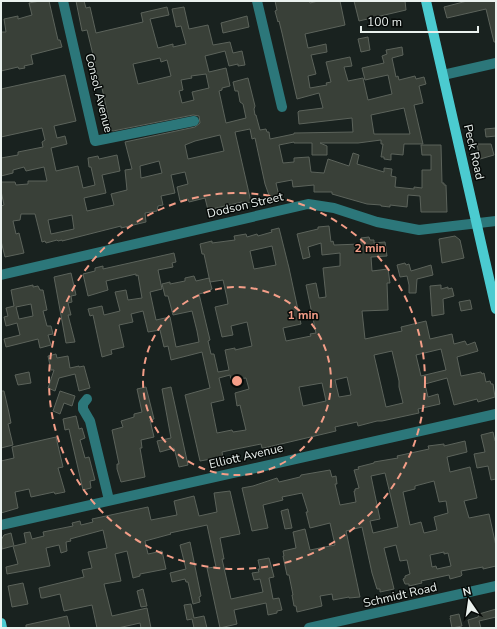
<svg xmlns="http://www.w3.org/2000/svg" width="497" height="629" font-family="'Nunito Sans',sans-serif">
	<rect width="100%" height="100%" fill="#19221f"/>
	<g fill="#394038" stroke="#5c635b" fill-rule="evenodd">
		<polygon points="40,1 49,1 58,40 60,40 62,47 31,55 33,64 24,66 25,68 19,69 18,67 1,71 1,32 6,32 4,19 18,16 18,19 32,15 29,3"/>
		<path d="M76,1H84L86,8L90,7L96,33L143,22L141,13L167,7L169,15L150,19L158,48L173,44V47L186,44L181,26L176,27L172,9L184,7L189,29L208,25L213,45L230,42L233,53L242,51L245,65L238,66V64L229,66L225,51L205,56L209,72L226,68L230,86L222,88V90L219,91L226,123L246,118L243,104L240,102L238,91H235L233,82L248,78L255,106L254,109L255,115H256L260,130L266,129L267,132H269L270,139L294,134V133L353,132L352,118L299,124L298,112L299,111L323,108L319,93L297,99L282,33L279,21L278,22L275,11L277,10L275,1H309L310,3L318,1H340L345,25L305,34L308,48L326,44L327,52L311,55L316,74L308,76L310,88L327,85L326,83L331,82L326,62L350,57L352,66L344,67L348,81L363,78L368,100L392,94L388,75L365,80L362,68L384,63L382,56L387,54L386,50L402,47L403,55L392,58L396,77L398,76L399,80L415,76L416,79L424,77L426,84L419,86L423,103L414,105L423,144H404L403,155L393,154H391V160L384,159V157H381L383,144H381V140L358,143H320L327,146V155H312V143H294V142L279,145L283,163L294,162V158L309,157L311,172L324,173L328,159L349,166L353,153L359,155L357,164L384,172V168L392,169L391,176L396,177L395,187L414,189V187L422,188V170H431V155H422L421,145H441L442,183H444V185H446L447,212H421L420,196L408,195L407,207L390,205V207L381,206V205L367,204L332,194V192H314V185L293,187L292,180L276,183L279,196L270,198L265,184L255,138L252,139L250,129L235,132L251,202L242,204V202L208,210L205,198L189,202L188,199L180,201L177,187L188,184L185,172L171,175L175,193L161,196L163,205L158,206L157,211L145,213L146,222L121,228V226L62,241V240L58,241L57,240L46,243L45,241L42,242L35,214H21L20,220L13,221L16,234L19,233L24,253L5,257L1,241V206L4,205L1,191V182H15L16,185L28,184V181H47L44,167L26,171L24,167L13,170V173L1,176V158L18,155V152L43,147L42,142L45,140L42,128L1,137V89L65,75L76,121L54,126L57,138L65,136L67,144L51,148L56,171L78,166L83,188L95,185L91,167H89L88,158L98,156L99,159L117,155L120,171L102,175L106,193L84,198L87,211L114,205L111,194L127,190L125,170L132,169L125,142L195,127L200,123L199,116L193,115L113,131L111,130L102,88H100L96,71L92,72L90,64L95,63L87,30L82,31ZM160,58L161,62L167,60L171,76L138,84L133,64ZM206,74L209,88L192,92L194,100L182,103L179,91L183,90L181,80L192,78L191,76ZM404,108L410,134H374L371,115ZM220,135L224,151L188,159L185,145L195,141ZM159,161L162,173L141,178L140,166ZM72,215L74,229L51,234L48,220Z"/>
		<polygon points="354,1 405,1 406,10 359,21"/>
		<polygon points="467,1 496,1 496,42 494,42 486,9 447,18 444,7"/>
		<polygon points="247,16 249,27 223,33 221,23"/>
		<polygon points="368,37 370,50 361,52 358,39"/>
		<polygon points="496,128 496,136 486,137 485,129"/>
		<polygon points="477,144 491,144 494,155 480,159"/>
		<path d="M329,226L331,242L333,241L334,245L361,244V238L369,237L370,240H374V243L385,242L387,256L371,257L372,271L388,269L390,283H387L388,310L362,311L365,339L402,331L401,327L426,321L430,339L452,334L454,344L465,341L467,345L475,342L478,351L457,357L461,376L481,372L482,374L484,373L486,382L490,381L491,384H493L495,397L478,402L477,399L454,405L447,378L425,384L428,397L438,394L440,404L418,409L419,413L382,421H377L358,426L357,422L335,427L336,431L264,448H262L261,444L236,449L222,452L223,458L212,461L211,459L200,461L185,395L210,388L202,352L171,360L168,346L164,347L160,330L148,332L143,311L131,314L133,322L119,325L124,347L111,350L112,354L102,357L93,315L90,316L88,309L102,306L104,315L120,311L115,292L126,290L128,300L142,298L138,275L136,276V274L106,281L108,290L88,296L83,274L95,271V268L103,266V269L174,253L176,262L172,263L173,267L158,270L162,289L150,292L156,320L170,317L176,347L199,342L197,331L192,311L173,315L168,296H165L162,284L170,282V284L185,281V278L194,276L196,281L209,278L212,289L210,290L211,291L199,294L210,340L208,341L211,354H214L218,372L229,370L225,350L235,348V350L252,346L247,322L231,326L233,335L222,337L215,307L228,304L227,298L223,280L210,282L204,254H202L200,244L212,241V243L235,240L234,236L246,234L247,237L257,234L258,236L272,232L271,230L279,228L289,268L301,324L283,328L286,341L311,336L310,334L316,333L306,285L316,283L319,298L326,297L323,268L340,266V253L322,255L321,243L308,247L310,257L303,259L297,234L318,229V227ZM272,246L276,265L254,269L250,251ZM441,349L446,370L421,376L416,355ZM392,351L399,381V387L403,403L386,407L374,355ZM230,375L231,380L246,378L249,389L235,393L237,406L240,405L246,430L233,432L232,430L217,433L211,403L224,400L219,378ZM347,377L351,395L339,397L335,380ZM322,383L326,401L303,406L299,387Z"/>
		<polygon points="455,236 460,240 464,258 442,263 439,239"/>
		<polygon points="405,263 406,265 409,264 411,271 431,265 433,275 417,279 416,293 409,293 409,285 407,276 400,277 397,265"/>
		<polygon points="71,273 76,295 71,296 72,302 68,303 71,315 68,315 75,342 66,343 54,277"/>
		<path d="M33,285V287L38,286L40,290H43L47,310L43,311L47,326H51L53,334L48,335L51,345L40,348L38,339L6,347L4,339L20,335L17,323L6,326L4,317L8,316L6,308L14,306L11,290ZM31,304L33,316L19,319L16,307Z"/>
		<polygon points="441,285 441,289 448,287 448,289 452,288 454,296 443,299 444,314 432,316 430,286"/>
		<polygon points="470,300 472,309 461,311 459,302"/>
		<polygon points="56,354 57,358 68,356 70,368 79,366 79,367 84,366 90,388 79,391 75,374 59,378 55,391 48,388 54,370 51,370 48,356"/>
		<polygon points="29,372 31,383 18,385 15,375"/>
		<polygon points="146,387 154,419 150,420 154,437 141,440 142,448 140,448 145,477 121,482 117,469 117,464 119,464 112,430 123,427 121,421 134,417 134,414 142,412 137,389"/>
		<polygon points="171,387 188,465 179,467 174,448 160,452 157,441 171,438 162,389"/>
		<polygon points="1,391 4,391 9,413 11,423 8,424 13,445 1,448"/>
		<polygon points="60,391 75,396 72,406 64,403 60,414 53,411"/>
		<polygon points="76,416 79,429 82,428 85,438 80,440 85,458 89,457 95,480 90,481 91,488 83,490 69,429 65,430 63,419"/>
		<polygon points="493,432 495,441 496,440 496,479 491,480 488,466 477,468 474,454 485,452 481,435"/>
		<polygon points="56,437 63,467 58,468 65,492 55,494 54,492 31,497 29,489 15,492 18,508 1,513 1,461 14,458 12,447"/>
		<path d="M465,441L467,452L447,457L450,472L470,467L477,498L464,501L469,518L489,514L496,546V566L483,569V567L461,571L462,575L461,576L450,579L449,575L421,581L422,583L409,586V584H405L403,579L405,578V576L410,574L407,560L400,561L396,545L384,548L394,589L380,592V589H377L372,573L362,527L346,531L360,597L349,598V597L333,600L332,594L320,596L322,606L297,612L296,606H294L292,595H293L289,575H287L283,556H284L283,551L296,548L293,532L305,529L310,550L335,545L330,523L310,528L306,512H308L302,493L282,497L283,500L263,505L268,528L252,531L242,488L253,486L277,478L279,482L300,477L301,475L330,470L332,477L336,476L337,484H335L340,505L356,502L354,491H355V489L359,488L354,470L359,469L358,467L374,463V462L398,458L397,456L429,449L428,446L444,444V446ZM385,473L398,527L373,533L370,521L380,519L371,476ZM434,481L439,502L446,501L448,513L434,517L437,530L424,533L421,522L410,525L403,492L415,489V486ZM444,552V554L448,553L451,566L437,569L436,566L432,567L430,555Z"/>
		<polygon points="230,491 240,534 220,538 224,559 222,559 231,599 263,592 260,579 254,580 252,573 259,572 258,569 260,569 258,560 269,558 274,577 269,578 273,599 279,598 282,610 277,611 277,613 268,615 266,603 234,610 237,624 220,628 207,568 216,567 207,525 170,533 171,534 145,541 148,554 162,551 166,569 140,574 140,576 133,578 127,551 115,554 121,581 104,584 112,616 147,608 151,628 141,628 140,623 118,628 97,628 92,605 64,611 60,594 43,598 41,598 39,588 84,577 82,570 92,568 88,552 107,548 103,530 70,539 71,541 66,542 67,551 61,553 59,545 46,548 50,566 7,574 6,567 18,564 13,546 2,549 1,540 4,535 11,533 14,546 26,543 24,533 30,532 32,539 44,536 43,532 73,526 72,523 80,521 81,525 93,522 92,519 148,507 151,520 177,515 174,501 194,496 199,516 217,512 214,493"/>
		<polygon points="288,509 292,528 285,529 281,511"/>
		<polygon points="190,542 201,596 199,597 200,602 193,604 188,582 186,582 185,579 172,582 170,573 186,569 180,545"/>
		<polygon points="23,583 28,604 12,607 8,586"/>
		<polygon points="143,589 147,606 141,607 137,591"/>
		<polygon points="191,604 194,618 204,616 207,628 194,628 192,619 187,620 184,605"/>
		<polygon points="496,609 496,617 479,621 481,628 470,628 468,620 478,617 479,614"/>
		<polygon points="459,614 462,626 452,628 450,618 451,618 450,616"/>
		<polygon points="67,616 70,628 26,628 26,625"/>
	</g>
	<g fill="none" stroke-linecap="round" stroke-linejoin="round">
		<g stroke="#2c777a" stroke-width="10">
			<polyline points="63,1 95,141 194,121"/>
			<polyline points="257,1 282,107"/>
			<polyline points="443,75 496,63"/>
			<polyline points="1,275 308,204 334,208 377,222 419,230 496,221"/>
			<polyline points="87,399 83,404 83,409 90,421 109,500"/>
			<polyline points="1,525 496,414"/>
			<polyline points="309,628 496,586"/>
		</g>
		<g stroke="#4bcbd0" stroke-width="10">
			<polyline points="426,1 496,309"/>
			<polyline points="1,623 2,628"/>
		</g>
	</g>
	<g fill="none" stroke="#f49e88" stroke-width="2" stroke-dasharray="7 5">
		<circle cx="237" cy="381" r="94"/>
		<circle cx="237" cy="381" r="188"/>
	</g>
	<g text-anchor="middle" stroke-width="3" stroke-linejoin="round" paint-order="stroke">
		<g font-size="12" fill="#eaf1ee" stroke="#070b09">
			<text transform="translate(99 93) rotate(76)" y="4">Consol Avenue</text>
			<text transform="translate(474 152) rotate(77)" y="4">Peck Road</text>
			<text transform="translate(245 205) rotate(-13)" y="4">Dodson Street</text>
			<text transform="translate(246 456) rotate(-13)" y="4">Elliott Avenue</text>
			<text transform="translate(400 595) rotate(-13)" y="4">Schmidt Road</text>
		</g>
	</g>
	<circle cx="237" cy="381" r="6" fill="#f49e88" stroke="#070b09" stroke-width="2"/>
	<g font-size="12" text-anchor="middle" font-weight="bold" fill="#f49e88" stroke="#070b09" stroke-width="3" stroke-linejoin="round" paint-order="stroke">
		<text x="370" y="252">2 min</text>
		<text x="303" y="319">1 min</text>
	</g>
	<rect width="497" height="629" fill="none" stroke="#eaf1ee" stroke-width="4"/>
	<g transform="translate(469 601) rotate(347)" stroke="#070b09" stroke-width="3" paint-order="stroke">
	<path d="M0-3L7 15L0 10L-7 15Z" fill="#eaf1ee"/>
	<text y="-6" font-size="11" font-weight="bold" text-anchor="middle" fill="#eaf1ee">N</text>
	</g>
	<path d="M361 26v6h117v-6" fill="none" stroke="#eaf1ee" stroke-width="2"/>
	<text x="367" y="26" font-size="12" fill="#eaf1ee" stroke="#070b09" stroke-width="3" paint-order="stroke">100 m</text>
</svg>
